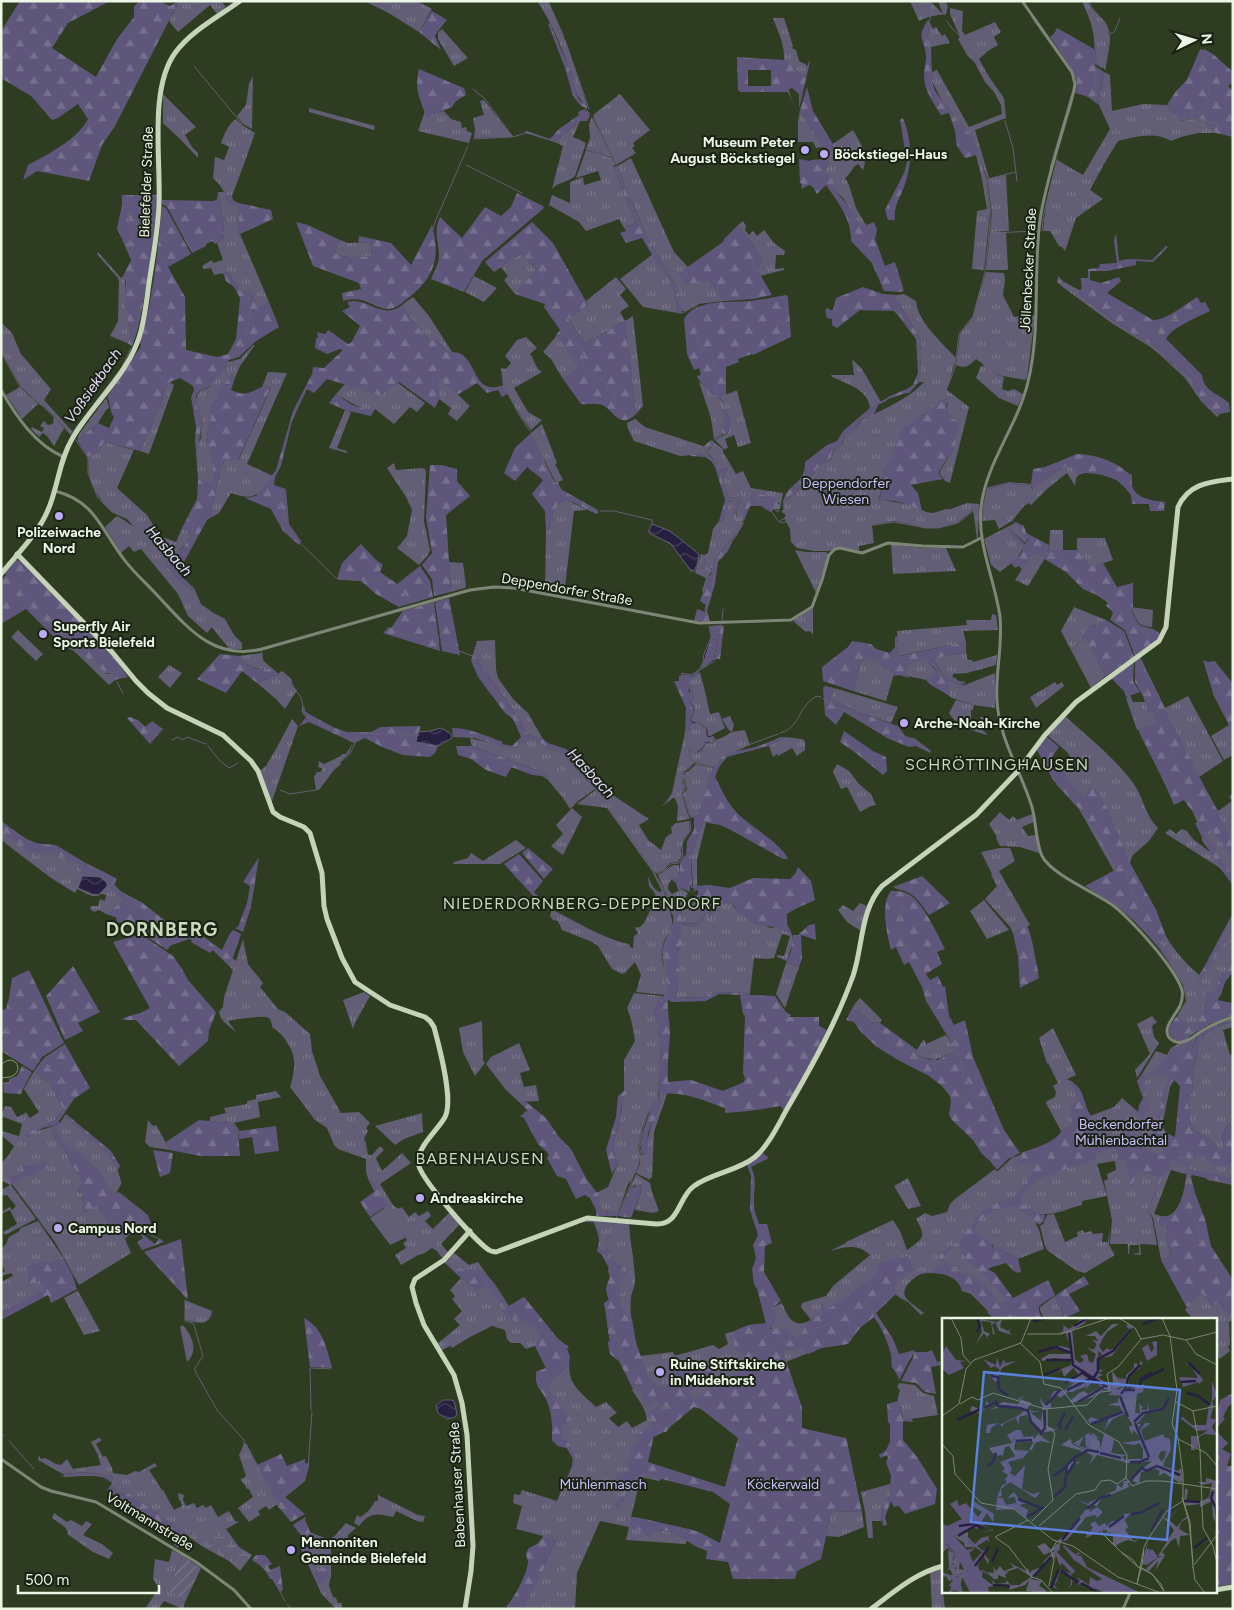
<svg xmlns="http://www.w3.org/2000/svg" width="1234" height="1610" font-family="Figtree,sans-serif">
	<defs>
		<pattern id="grass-tufts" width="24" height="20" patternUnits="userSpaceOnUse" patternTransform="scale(1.25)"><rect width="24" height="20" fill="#625e75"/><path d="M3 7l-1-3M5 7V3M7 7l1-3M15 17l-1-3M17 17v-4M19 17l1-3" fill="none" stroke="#797689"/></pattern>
		<pattern id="forest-firs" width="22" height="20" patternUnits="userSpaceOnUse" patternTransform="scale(1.25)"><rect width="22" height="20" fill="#5f577b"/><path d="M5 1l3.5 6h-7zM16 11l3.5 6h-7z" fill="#76708e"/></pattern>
		<pattern id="wetland-marsh" width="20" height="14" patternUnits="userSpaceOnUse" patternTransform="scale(1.25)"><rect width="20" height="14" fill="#625e75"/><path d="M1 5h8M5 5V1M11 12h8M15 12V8" fill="none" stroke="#797689"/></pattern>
		<pattern id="garden-furrows" width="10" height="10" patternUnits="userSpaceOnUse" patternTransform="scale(1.25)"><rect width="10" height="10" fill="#625e75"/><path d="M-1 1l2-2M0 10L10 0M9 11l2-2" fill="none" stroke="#797689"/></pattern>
		<pattern id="water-waves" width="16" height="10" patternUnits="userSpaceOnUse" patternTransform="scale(1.25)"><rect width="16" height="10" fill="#271f3f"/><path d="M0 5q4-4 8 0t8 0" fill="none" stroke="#47405b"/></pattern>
	</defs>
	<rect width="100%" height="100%" fill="#2e3c21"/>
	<g fill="url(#grass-tufts)">
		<polygon points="179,1 221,1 226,7 217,14 210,5 178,32 169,21"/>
		<polygon points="364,1 417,1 432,9 419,32 387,12"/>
		<path d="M537,1H548L567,45L587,106C574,96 575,84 569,68C561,46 551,21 537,1Z"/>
		<path d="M910,1H934L932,3L943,14L938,1H945L948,6L946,14C934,16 931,15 919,21Z"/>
		<path d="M1082,1H1088C1090,9 1098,14 1103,20C1114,33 1107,53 1105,69L1095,63L1097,56C1093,48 1095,41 1093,32C1091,21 1086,11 1082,1Z"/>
		<polygon points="950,8 963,11 962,31 965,35 995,22 1001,32 994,37 998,45 988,51 979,59 989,77 1004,98 1006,118 975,130 989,178 987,178 975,140 942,101 932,81 932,72 937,70 969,127 1002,114 1001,105 994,92 985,82 975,63 967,55 958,39 960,37 950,14"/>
		<path d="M773,18H784L793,46L792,48L796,50L799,61L805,64L808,67L804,77L784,60C785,45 778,32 773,18Z"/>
		<polygon points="931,25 933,29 936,27 942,36 945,34 950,43 931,47 927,36"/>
		<polygon points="442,29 468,58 454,66 438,39 438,32"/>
		<path d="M1104,72L1110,75L1112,111L1143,104L1167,105L1179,121L1193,119L1205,121L1216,133H1198L1181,137L1171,141C1155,131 1136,137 1118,141L1104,164L1090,190L1103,199L1076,218L1065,251L1062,247L1059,246L1050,231H1043L1046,204L1057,160L1083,175L1110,129L1099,105Z"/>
		<polygon points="253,76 252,129 243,124 237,116 246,105 249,84"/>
		<polygon points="163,94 196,127 185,135 192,147 198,153 198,158 180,139 163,123"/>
		<polygon points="620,94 650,130 633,143 635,146 632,148 636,153 616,165 593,115"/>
		<polygon points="484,100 512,136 511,137 474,138 475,130 473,118 484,115 480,101"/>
		<polygon points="309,108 375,126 374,130 309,112"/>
		<polygon points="800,110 823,147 816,148 813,142 798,142 798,122"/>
		<polygon points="425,111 427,117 444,111 451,119 461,122 462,128 466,127 467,131 472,133 469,143 418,131"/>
		<polygon points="592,117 612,157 586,149 590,138 589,124"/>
		<path d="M236,119L242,125L255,133L244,164L232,196L230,195L227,202L239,207L238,235L240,234L269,302L258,308L250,291L241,292L228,272L214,275L211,268L204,269L202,266L212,260L213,263L223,260L217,243L224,240L223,219L218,192H224L219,184L213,178L215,157L224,160L229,147L221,143C224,134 229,123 236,119Z"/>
		<path d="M580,121L573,137L586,143L575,176C569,182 558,182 552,189L563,146L555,142Z"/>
		<path d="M853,130C860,142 869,156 863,170L858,164C851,168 851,174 845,178L849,185L856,208L866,225H859L854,215L843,198L833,189L824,171L831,156L833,144Z"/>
		<polygon points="586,150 612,158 615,165 613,166 636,223 624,228 619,219 586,231 579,222 549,205 552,195 570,203 570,182 583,177 584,185 601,180 598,171 576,178"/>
		<polygon points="979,154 986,179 990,212 984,270 972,269 977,211 987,209 982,179 976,155"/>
		<polygon points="631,158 674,252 688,267 679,273 686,283 709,280 724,301 698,304 685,311 682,311 680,304 679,292 645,233 617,166"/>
		<polygon points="1006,175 1009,231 993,232 1006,232 1008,268 1007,270 986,270 992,213 987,179"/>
		<polygon points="743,221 746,226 745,230 749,235 753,231 757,236 764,230 774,243 785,251 784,255 776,255 775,269 784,268 784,270 760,276 759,266 763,259 738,225"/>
		<path d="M340,240L348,243L370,242L372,256C359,257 346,259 334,253Z"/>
		<polygon points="98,252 121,278 123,276 125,279 125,305 130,338 127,343 110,336 118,321 119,281 118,278 97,254"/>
		<polygon points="522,253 536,270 515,294 504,280 508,276 501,267"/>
		<polygon points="653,254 675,293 678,313 643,307 620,279"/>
		<path d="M986,272L1004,273L1005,280L1003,295L1014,317L1035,315L1027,378L1025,380L1003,376L992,372L1004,377L1002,389L1008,391L1014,389L1023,394L1018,406L999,398L976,378L981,366L984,367L982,363L976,359C969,366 966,369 956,365L960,334L973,317Z"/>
		<polygon points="474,276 497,288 484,302 465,292"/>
		<polygon points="1058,276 1064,282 1079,290 1079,294 1115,322 1160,350 1166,360 1185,372 1192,383 1218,414 1221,413 1217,417 1201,401 1185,378 1159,354 1149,346 1113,324 1064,288 1057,282"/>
		<polygon points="616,277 626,289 620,295 629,306 620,312 625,321 633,316 643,406 636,414 625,321 585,343 568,319 588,305 586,301"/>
		<path d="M904,294L916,301C917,321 943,344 956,358L947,390L969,407L950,483L945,481L939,473L954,448L955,419L948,415L946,409L948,403L940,401L935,407L920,416L887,471L884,470L879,501L883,500L911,505L926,512L933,513L946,509H951L967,503L979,504L978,538L977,539L973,510L957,523L938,528H927L894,521L867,526H872L874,543L859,546V552L837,548L829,551H814L797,548L791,542L790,529L784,518L786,515L782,512L784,508L783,502L784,503L815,473L818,467L831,460L833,453L843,444L845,435L851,434L863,419L873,417L876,413C893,405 911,396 924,382H919L918,379L921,373L920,353L921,340L899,303L896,302V295Z"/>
		<polygon points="413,297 429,316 452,352 447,352 439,341 428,339 414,323 402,305"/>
		<polygon points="1,322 12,333 21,354 51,389 44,400 72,431 71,434 45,407 38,403 21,387 1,351"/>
		<polygon points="557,335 567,348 579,369 563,379 551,359 543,352"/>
		<path d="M526,337L537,348L530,354C535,360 535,368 542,372L514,388L528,412L542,420L531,430L520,415L503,386L501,368L506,369L511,363L505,356L517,340Z"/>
		<polygon points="253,345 255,345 240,366 235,378 232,375 211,407 211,417 206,441 212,460 212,480 211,482 203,481 198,479 196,452 198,451 198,444 201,438 202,438 201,432 203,422 197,403 197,397 199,392 208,388 226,367 228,362 240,359"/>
		<path d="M852,359L862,369L881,402L870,408C868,389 847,384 832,377L831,375H854Z"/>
		<path d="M268,372L287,373L247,464L273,476C258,494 256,502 231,493L219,513L210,518L221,467L225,460L239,459L271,388L267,385L262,387Z"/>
		<polygon points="439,377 470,406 457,421 448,414 451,408 439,399"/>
		<polygon points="170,382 174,385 149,454 140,451 160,407 166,386"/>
		<polygon points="699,382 707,387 709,394 716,395 725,418 721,429 722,434 714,439 711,418"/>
		<path d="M398,383L425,403L417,412L410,407L394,424L375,409L374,411C359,408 349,402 336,394L345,384L381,396L387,389Z"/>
		<polygon points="20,387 38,404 22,419 6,395"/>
		<polygon points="737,391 751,443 738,447 734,435 725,439 728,448 724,449 715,440 728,433 730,422 720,395 726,395"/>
		<polygon points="106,398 108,403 109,408 106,410 98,423 77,440 79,434"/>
		<polygon points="345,410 351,412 337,448 347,451 347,453 329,448"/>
		<polygon points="54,417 64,428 54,446 47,436 43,433 39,437 31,429 32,427 42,432 44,428 40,426 44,421 48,425 53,424"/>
		<polygon points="635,419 645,427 703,446 706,451 705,454 680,456 634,441 628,429 627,423"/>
		<polygon points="542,424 557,463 555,464 563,480 556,483 531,433"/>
		<path d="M104,442L134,450L117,488L147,515L160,536L176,542L182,528L188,531L190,537C183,547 180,552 169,556L165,563L179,580L191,591L194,588L201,604L212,612L225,619L234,635L242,643V649H230L212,627L207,633L188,616L178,594L141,549L134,552L129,546L121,553L105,527L117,516L124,520L134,527C127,515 122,519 113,512C102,504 90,486 89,472C88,467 89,462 88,457L99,451Z"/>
		<polygon points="715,443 723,449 723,452 736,474 743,471 751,488 783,493 781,504 752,494 750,501 745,503 741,501 738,493 735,499 728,497 722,477 728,469 727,468 719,470 717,464 707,452"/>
		<polygon points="394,463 396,470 422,468 425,469 426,472 424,521 430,550 428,555 419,565 397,548 407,536 412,510 406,497 387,468"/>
		<path d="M1070,465L1079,475L1076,478L1075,486L1067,473L1048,488L1031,505L1029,503L1025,505L1012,521L999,529L995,520L982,521L983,505L987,488L989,487V489L1009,483L1031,486L1032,489C1044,479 1056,471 1070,465Z"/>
		<path d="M567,500L587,510L574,511L564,595L545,591L546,531H549C551,519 554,502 567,500Z"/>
		<path d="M735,500L737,502L732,515L736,524C738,516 734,512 740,503L744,504V516L742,522L744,523L733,542L735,538L736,531C730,544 714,554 713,569L705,566L706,558L701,568L712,572L709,575L704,592L702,591L706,578L695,573L701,554L704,555L708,553L713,529L719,521L721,522L724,519L727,503Z"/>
		<polygon points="1015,523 1021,529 1026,540 1025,543 1009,528 1009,533 1023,545 1023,548 1017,559 1000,572 991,565 984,539"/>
		<polygon points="1050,530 1063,530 1063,550 1049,551"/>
		<polygon points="1077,538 1105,538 1113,560 1095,566 1089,566 1077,550"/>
		<polygon points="891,544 922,548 946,548 956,571 893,574"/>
		<polygon points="795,550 806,552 826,552 828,554 824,570 816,593"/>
		<polygon points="1033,552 1045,558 1028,586 1015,580"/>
		<polygon points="449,562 463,563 466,586 465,588 451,592"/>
		<polygon points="1074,607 1106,620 1098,625 1092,626 1083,636 1085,638 1071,650 1061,631"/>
		<path d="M1130,607L1153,610L1152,627C1135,626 1138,619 1130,607Z"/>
		<polygon points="813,608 813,635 811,632 808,631 806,632 794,622 794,620"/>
		<polygon points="992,614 996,615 998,630 963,631 966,642 898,656 897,631 967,625 966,620 991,620"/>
		<polygon points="60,635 79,651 86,659 95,661 106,674 112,673 115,680 109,685 74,651 61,645 56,639"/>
		<polygon points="495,640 496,669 498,678 513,699 528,713 543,739 529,735 524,729 518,717 473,654 477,641"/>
		<polygon points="966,652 967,658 969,660 972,660 973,662 997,655 996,665 967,673 953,674 952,678 943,674 933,659"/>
		<path d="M262,653L263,661L273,670C257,669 249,669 239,656Z"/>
		<polygon points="1140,657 1165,708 1188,696 1223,761 1199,777 1218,811 1232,801 1229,797 1233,793 1233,885 1220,868 1165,833 1170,829 1176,834 1182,829 1187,831 1193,839 1210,852 1156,726 1137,730 1126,698 1130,695 1133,702 1149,702 1136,665"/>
		<polygon points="867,659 877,661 894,674 886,701 853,691 861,662"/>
		<polygon points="918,660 926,660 937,672 926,680 908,676 905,671 907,665"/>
		<polygon points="1204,662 1209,662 1222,670 1233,684 1233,755 1224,760 1211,736 1229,725 1214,696"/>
		<polygon points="169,665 182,673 170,688 158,677"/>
		<polygon points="281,671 291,679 292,686 297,690 285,709 276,699 257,683 278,674"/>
		<path d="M700,673L704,687L710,714L719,712L725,728L710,736L707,735C708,727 702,725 696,721L694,722L691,720L695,711L692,703L694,702L691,678Z"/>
		<polygon points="995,673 995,708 974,705 952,698 949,696 949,680 958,684 965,685"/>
		<polygon points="1055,682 1057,685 1062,682 1064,686 1036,708 1030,697"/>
		<polygon points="834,688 898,707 891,723 860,713 830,698"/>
		<path d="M956,700L974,705L973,710H971V720L979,721L981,717L988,718L976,724L988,735C974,732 956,725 949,713Z"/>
		<path d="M730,716L734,725L732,732L745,730L750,745L734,752L724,754L713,767L695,762L689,753L691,749L695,753L702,751L703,747L696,752L690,748L689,754L694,762L688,768L683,771L682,783L685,786C679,798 686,807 689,819L677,821L678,806L675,798H673L661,807L666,802L672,793L685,732H687L690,729V725L692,723L694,724L697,722L706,729V735L714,738L712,743L708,741L705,742L704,747L707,742L712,744L714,742L732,732L728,729L722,719Z"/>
		<path d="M1065,716C1089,738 1115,758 1134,784C1143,797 1146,817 1158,828L1149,841L1132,856L1130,863L1157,912C1162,937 1179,957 1199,975L1203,969L1233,913V972L1224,983L1221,994L1217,1001L1208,1003L1188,1037V1040L1197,1035L1193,1046L1170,1087L1162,1126L1167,1134L1233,1162V1185L1208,1180L1202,1175L1186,1173L1185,1174L1171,1170L1154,1214L1161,1216L1159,1224L1168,1225L1166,1236L1171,1257L1161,1259L1153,1218L1148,1210L1152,1218L1157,1245L1140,1244L1141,1255L1131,1254L1139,1253V1245H1130L1129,1254H1128V1244H1110V1242L1112,1220L1104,1181L1108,1179L1107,1174L1116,1170L1115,1161L1097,1164L1107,1196L1082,1201V1205C1069,1208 1054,1216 1040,1214L1036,1224L1039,1230L1044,1249L1018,1259C1012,1254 1003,1252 994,1249L992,1243L986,1267L1011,1301L988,1311L971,1294L962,1291C959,1276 938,1270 924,1273C916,1275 899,1288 906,1298C910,1303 918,1308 924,1313L921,1315L908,1302L900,1298L895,1294L854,1331L852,1339L848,1344L821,1348L753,1375L690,1408L662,1433L651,1438L647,1462L663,1478L659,1481L641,1477L631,1517L658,1522L656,1531C668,1530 678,1534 687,1541L685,1544L626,1540L629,1527L600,1521L577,1573L575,1609H507V1606C514,1599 529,1571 528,1561C528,1558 526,1556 526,1554L529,1548C536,1545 540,1543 543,1536L516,1529L522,1506L513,1503L514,1494L520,1495L522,1490L557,1501L572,1466L573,1459L567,1448L558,1446L552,1440C552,1424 553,1416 547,1401C541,1387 535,1389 536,1372L546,1368L535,1346L526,1349L520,1343H511L507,1339L505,1330L492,1326L470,1337L452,1348L450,1346L441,1351L437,1344L460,1325L454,1319L462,1311L452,1299L455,1296L450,1290L461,1278L444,1262L447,1261L454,1253L469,1265L478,1262L509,1306L524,1297L558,1339C576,1352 565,1364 572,1381C577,1391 588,1399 596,1407L606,1402L617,1413L609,1418L618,1427L627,1421L632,1428L647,1420C646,1409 638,1399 632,1390L633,1388L619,1361L610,1354L608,1342L610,1341C607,1328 607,1316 604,1303L609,1300C606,1292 605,1286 610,1279L608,1269L609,1268L602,1255L597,1251C601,1240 598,1231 593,1221L629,1223C630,1242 634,1259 635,1278C636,1285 632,1291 631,1297C629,1316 634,1338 640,1356L673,1352L674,1355H678L713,1345L719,1349L728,1344L725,1334L734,1331V1343L771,1332L773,1307L782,1303C788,1317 793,1330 811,1320L801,1307L802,1303L826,1296L833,1286L870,1255C857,1243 846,1247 830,1251L846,1243V1242L893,1220L900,1231L907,1250C923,1238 927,1238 916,1219L925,1213L932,1216L947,1212L950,1204L955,1199L995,1169L996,1171H998L1013,1157H1015L1055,1141L1074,1124L1061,1131L1046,1103L1047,1101L1055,1097L1056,1092L1053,1086L1058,1083L1048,1063L1047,1064L1039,1038L1053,1028L1076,1075L1067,1079L1073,1082L1090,1116L1114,1107L1122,1098L1144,1117L1142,1074L1156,1051L1167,1055L1171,1048L1178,1044V1040L1171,1037L1169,1030L1186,1001L1183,985L1157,944L1130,917L1109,900L1104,876L1114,871L1079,809L1056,784L1061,781V772L1073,761L1067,752L1048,736Z"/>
		<polygon points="292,719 298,726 271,804 260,771 267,765 267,764 277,747"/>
		<polygon points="785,737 802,739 805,741 805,750 797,756 792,748 778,756 777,754 773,757 769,746"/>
		<polygon points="470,738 514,749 529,739 536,741 549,750 552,749 564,755 595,789 578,801 570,809 563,798 548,780 548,777 540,771 472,746"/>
		<polygon points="353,743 349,753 340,762 341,764 334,770 319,790 316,790 314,777 317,772 321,772 322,768 318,767 319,761 324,764 341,756 342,754 346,754"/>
		<path d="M696,764L713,768L699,815L691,818L683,794L687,789C686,782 682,779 685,772L689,771Z"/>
		<polygon points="837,764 849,771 859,784 871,794 876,805 871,806 860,812 847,787 841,789 833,772"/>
		<path d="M598,788H602L649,819L639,825L648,840L661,850L666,837L672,833L671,827L676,823L689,821L690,831L683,840L681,850L682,855L678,862L670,863L664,870L656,873L597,791L655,873L662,886L665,896L671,901L670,913C677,930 665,933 662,949C659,965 673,979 666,995L636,992L641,975L635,962L625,973L622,974L612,969L598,946L592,942L562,930L558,921L553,920L550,916L553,906L554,907L553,910C573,920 608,941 629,944L631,948H633L634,936L638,933L635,928H632L640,927L644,923L656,899L655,893L649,886L648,877C652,883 651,887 659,892L662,891L652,871L607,808L577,804Z"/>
		<polygon points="572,808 582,817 563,855 551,846 563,834 556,825"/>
		<polygon points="1000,812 1009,820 1013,816 1017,820 1032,814 1034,822 1022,827 1028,836 1036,835 1039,853 1020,847 1000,846 996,838 997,837 989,824"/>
		<path d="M1,820C17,837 24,838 44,846C59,852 73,860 87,866L84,862L117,879L114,885L116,889L141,902L181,933H193L196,931L236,961L243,939L248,964L263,983L260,987L278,1009L285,1012L310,1034L312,1051L320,1076L341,1113L359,1112L370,1123L366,1128L368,1131L364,1138L367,1155H372L380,1146L384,1150L376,1158L382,1171L402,1153L411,1163L380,1184L393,1205L398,1209L402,1207L409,1217L415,1212L419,1216L428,1211L431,1216L425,1221L433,1229L450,1212L460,1224L441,1244L448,1252L442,1258L437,1251L432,1248L423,1254L418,1255L401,1265L395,1255L406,1248L403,1243L407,1240C397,1226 368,1187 366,1171C366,1167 366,1163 366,1159L338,1149L334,1145L327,1128L315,1120L290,1087C296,1067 297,1055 284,1038C280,1033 277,1030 272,1027C272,1023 271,1018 266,1017C264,1016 232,1019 228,1021L236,1032L225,1023L221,1018L219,1012L223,1007L224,997L233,970L213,950L193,942L192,940L189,939L166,947L134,923L106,914L99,910L94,912L90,909L91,906H98L100,899L105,901L106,895L101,894C93,900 85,892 77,889L75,893L51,878L1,840Z"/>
		<polygon points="703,822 706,823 697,860 697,886 693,886 691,855"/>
		<polygon points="516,840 526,848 500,864 453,864 454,862 468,858 471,853 483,861"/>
		<polygon points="1000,848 1010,848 1015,861 999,871 1030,925 1013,933 1010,927 985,899 997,886 991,875 992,874 981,852"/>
		<path d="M674,865H679V877C672,878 668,881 668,889L672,894L678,891L680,888L688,893C683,901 681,909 675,916L672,913L673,899L667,896L659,876V874C665,872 668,867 674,865Z"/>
		<polygon points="700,897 718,899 718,901 713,907 712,911 705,914 694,924 681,922 682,910 688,909 697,898"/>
		<polygon points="984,900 1009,930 987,939 970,911"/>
		<polygon points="729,902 732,903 735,908 770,928 776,927 792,934 793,942 787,961 777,957 777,955 784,956 790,936 782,934 774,958 766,959 754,958 750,993 715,992 704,997 676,998 678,983 677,963 678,952 681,945 681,924 694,927 725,903"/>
		<polygon points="860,903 867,906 861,931 847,922 838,910 843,905 853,911"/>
		<polygon points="786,963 799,967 785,1008 776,994"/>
		<polygon points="364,992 370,996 355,1023 353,1029 343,1000"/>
		<path d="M634,993L663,996L655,1007L653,1018L658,1021V1034L661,1038L660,1075L658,1099H654L653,1102L642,1128L638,1147L640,1153L639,1165L632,1180L628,1184L618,1213L602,1211L598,1196L600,1191L608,1187L618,1163L615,1158L613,1144L621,1118L622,1099L627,1093L626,1089L624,1090V1060L635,1041C633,1029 632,1020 627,1008Z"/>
		<polygon points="860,998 882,1020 880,1023 870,1022 854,1005"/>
		<polygon points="1152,1016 1157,1022 1152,1026 1154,1037 1159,1043 1137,1078 1135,1070 1150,1054 1137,1024"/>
		<polygon points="482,1021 483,1060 485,1063 475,1076 463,1052 459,1028"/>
		<path d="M1233,1022V1027L1223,1030L1230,1055H1233V1121C1226,1125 1224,1132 1222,1139L1223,1142V1149L1220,1151L1208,1138L1194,1130L1191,1126L1188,1103L1192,1092L1194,1071L1199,1044L1206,1034L1219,1026Z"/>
		<path d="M946,1035L952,1044L954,1052C934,1061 935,1061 914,1054L924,1039L926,1044Z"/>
		<polygon points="519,1043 530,1070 520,1073 524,1087 536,1085 539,1101 519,1102 506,1090 486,1064 491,1057"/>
		<polygon points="34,1071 52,1086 63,1109 55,1120 25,1135 57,1125 58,1122 60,1123 66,1114 66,1117 82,1131 84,1136 101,1146 104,1151 108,1153 109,1157 116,1166 121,1183 115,1194 98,1171 71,1144 66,1142 55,1132 59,1126 51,1132 65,1151 82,1182 82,1187 78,1189 78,1192 82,1193 84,1213 96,1205 104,1217 125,1239 131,1253 79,1285 55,1242 12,1184 11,1185 36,1219 5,1235 3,1232 17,1224 10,1210 1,1214 1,1212 10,1207 12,1210 16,1206 7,1195 1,1196 1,1190 10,1185 1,1180 1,1163 8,1156 14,1146 1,1135 2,1131 19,1136 22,1124 1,1116 5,1106 11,1107 17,1117 23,1114 24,1114 26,1112 30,1118 39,1112 24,1089"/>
		<polygon points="276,1091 281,1097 258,1102 260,1117 234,1123 239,1130 240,1139 239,1139 238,1131 232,1123 210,1121 210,1117 226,1113 224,1108 247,1104 247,1101 256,1099 256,1095"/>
		<path d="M666,1093L667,1094L654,1132L652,1178H650V1180L636,1173L640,1164L641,1155L647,1153C646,1134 654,1119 661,1102L659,1099L660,1094Z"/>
		<polygon points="422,1113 423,1132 404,1139 395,1145 375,1126"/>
		<polygon points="148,1120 153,1126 156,1125 170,1150 150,1147 145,1142"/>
		<polygon points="636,1174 650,1183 652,1192 659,1211 653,1213 635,1210 640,1195 642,1182 630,1188"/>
		<polygon points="908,1178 921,1206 908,1209 894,1186"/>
		<polygon points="1054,1214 1065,1242 1078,1236 1077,1232 1083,1230 1084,1233 1091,1231 1093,1234 1103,1233 1102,1242 1108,1242 1110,1227 1109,1245 1115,1255 1085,1273 1077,1271 1048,1251 1045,1246 1040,1226 1044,1223 1047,1215"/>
		<polygon points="38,1221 62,1256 59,1260 51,1263 28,1286 40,1280 45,1290 1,1313 1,1282 13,1276 11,1273 2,1276 1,1274 5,1271 1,1264 1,1246 2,1248 6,1244 9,1237 18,1232 21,1228"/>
		<polygon points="77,1291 78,1291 100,1331 84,1335 64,1298"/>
		<polygon points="1200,1291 1213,1306 1219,1302 1233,1320 1229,1322 1230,1345 1228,1346 1230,1351 1220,1359 1215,1353 1217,1349 1215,1346 1218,1344 1215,1341 1215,1319 1193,1319 1185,1310"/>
		<polygon points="1055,1296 1065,1319 1044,1319 1040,1310 1040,1307"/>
		<path d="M185,1300L212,1311C210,1327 197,1323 185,1320Z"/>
		<path d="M899,1383L915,1385L923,1393L934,1396L938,1415L903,1420C903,1414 900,1409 898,1403C897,1398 899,1394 900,1390L897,1387Z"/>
		<path d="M99,1438L102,1440L96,1444L103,1457L106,1456L112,1468L113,1473L127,1475L135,1471L139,1472L155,1463L157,1466L149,1470L162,1490H163L174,1510L182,1506L180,1500H179L178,1493L184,1495L183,1500L186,1506L194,1503L197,1508L203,1505L206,1508L211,1505L218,1517L229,1511L235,1521L239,1522L226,1529L239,1547L252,1555L240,1571L229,1561L205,1548L186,1535V1533L130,1494C122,1494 118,1493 113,1486V1477L89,1472L63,1474L38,1460L39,1456L41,1459L45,1458L56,1464L61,1465L67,1459L73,1469L101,1465L98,1455L91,1442Z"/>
		<polygon points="246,1443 278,1503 269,1510 266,1506 258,1511 260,1515 249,1522 238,1508 253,1497 249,1489 247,1489 242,1481 240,1480 246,1476 239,1455 244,1444"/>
		<path d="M890,1484L891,1494C886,1503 879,1510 882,1521H872L873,1538H868L865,1512L861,1492Z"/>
		<path d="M378,1495L418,1515L425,1516L423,1522L417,1521L396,1511L393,1517C377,1513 370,1512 359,1526L354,1523L357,1515L360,1517C368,1513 371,1508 375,1501H378Z"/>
		<polygon points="832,1511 862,1512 864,1527 839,1537 826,1536"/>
		<polygon points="54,1513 67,1522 71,1520 82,1526 86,1521 92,1524 83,1535 102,1544 113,1553 109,1559 93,1552 67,1534 68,1532 65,1527 52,1518"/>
		<path d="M306,1517L305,1520L310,1532C334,1542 330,1541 346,1523L356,1528L348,1535V1538L334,1541V1549H331V1578L330,1579L329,1586L333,1597L336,1598L338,1603H342V1609H336L322,1594L301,1549L306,1545L304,1538L293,1525Z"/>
		<polygon points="172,1550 183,1556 174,1575 170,1591 185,1602 183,1609 164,1601 158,1609 145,1609 159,1588 153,1579 155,1559 169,1562"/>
		<polygon points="943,1569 943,1591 945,1609 932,1609 930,1572"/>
	</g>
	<g fill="url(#forest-firs)" fill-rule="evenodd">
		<path d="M20,1H110L68,23L52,48L96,77L117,39L134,17V7L139,1H159L170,6L179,1L115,126L102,145L89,181L37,171L23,180L28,165C47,155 78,139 88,119L78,104L58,118L52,120L31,96L1,78V31Z"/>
		<polygon points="432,11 447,20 437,32 435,36 441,50 419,32"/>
		<path d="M928,20L931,25L927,36L931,47L932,81L935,91L942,101L975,140L980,154L965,158L957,146L955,131L949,113L941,115C934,104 924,90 924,76C924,70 926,63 926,57C925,37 915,40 928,20Z"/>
		<polygon points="550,23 569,68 579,100 587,106 587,109 580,105 573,96 565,68 548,24"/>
		<polygon points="1057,28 1094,49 1097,56 1095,66 1104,72 1099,105 1088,97 1076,93 1077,84 1075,74 1050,37 1054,34"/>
		<polygon points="1200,49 1203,50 1204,49 1213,54 1233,72 1233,82 1228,86 1233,91 1233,137 1216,133 1205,121 1193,119 1179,121 1167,105 1176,91 1187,80"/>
		<path d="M737,57L786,60L804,77L809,61L810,62L799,109V94L792,88L789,89V92L795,107L788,92H740L738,90ZM748,70H771V86H748Z"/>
		<path d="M419,69L461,87L464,88L466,95L456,101L452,107L427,118C420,99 414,90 419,69Z"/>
		<path d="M807,87L813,111L833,144L831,156L824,171L833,181V189C844,200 853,210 859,225H866L874,222L877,230L875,239L885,266L895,262L904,291L901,292L884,291L872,263L851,241C852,220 838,202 826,185L817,194L813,187L809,185L801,189L802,184L800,183L799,159L810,161L811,160L825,159L829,156L828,149L823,147L800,110Z"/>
		<polygon points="585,109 589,112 590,116 587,121 580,121 555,142 525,133 526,131 550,139 559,129 579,115 578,112"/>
		<path d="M903,118C912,140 913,164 904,187C900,197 893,208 895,220H888L885,210L904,173L907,162L900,120Z"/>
		<polygon points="617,166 645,233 679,292 682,314 678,313 675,293 642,238 626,243 620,233 626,231 624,228 636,223 613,167"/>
		<polygon points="225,191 227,195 232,196 233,200 238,203 271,210 273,219 238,235 239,207 227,202 224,192"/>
		<polygon points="218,192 223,219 224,240 215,244 213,241 206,244 206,246 192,253 167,207 162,204 162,200 214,201 217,199"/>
		<path d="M517,193L543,206L544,208L482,261L464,292L431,279C434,272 439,264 439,256C439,241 433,232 440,217L462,238L485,207L501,216L511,207Z"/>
		<path d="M122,195H157C156,226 151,257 146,288C142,308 140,327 132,346L127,343L130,338L125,305L126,282L123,276L131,260L117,228L122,205Z"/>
		<path d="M162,206L166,208L191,254L168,267L185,297L186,350L217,357L228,354L236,339L240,298L234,287L226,281L223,273L228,272L241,292L250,291L258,307L269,302L279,327L256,341L239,357L229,360C225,369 215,382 207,387C203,390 199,390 197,394C193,403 201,412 203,421C203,425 201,428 200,432C200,439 198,445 198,451L196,452L195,441L196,427L191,397L194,390L193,386L180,378L170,382L166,386L160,407L140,451L104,442L99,451L88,457L77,440L98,423L109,428L114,417C109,411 111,403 107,397L141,346L140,342C153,299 158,252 162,206Z"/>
		<path d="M296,222L308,225L340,240L334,253C346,259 359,257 372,256L370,242H358L359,236L391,243L411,265L432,225C441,259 434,278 407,299C401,304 395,309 387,309C383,309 380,307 376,306C364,300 356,297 343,301L342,293L361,289L359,283L313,266Z"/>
		<path d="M532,222L553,243L588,305L568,319L585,343L625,321L636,414C618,431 614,409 602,405C595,403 587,405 581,404L563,379L578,369L567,348L556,335L560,330L544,307L545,304L515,294L536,270L522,253L494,272L485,262Z"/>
		<path d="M738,225L763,259L759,266C760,279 766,283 772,295L753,299L724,301L709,280L686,284L679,273L723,242L724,239Z"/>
		<path d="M1116,233L1119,261L1127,259L1152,260L1166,246L1168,247L1153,262L1136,261V265L1107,271H1090V280L1101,283L1119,277L1121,281L1107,293L1153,320C1165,321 1186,304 1197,297L1201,303L1205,302L1210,311C1198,317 1171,328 1166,339L1202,375C1204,392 1218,393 1229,403L1230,412L1219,414L1205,405L1185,372L1166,360L1160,350L1115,322L1079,294V290L1082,289L1081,278H1088V269L1099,268L1100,264L1117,263L1114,241Z"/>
		<path d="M863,287L883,294L896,295V301L899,303L921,340L920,353L921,373L918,379L919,382L909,393H906L888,399L886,401L878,405L873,417L862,418L851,434L844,435L842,444L832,453L830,460L818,467L815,472L784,503L783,502C787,482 805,486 805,462L827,445L837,441L843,431L870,408L890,396L907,389L913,385L918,373L916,339L902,319L894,311L860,310L837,328L832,325V319L827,318L825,310L828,308L830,310H833L836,298Z"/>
		<path d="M786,295L788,297L791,337L753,355L752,354L738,359L739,362L726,367V394L744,388L726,395H720L730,422L728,433L723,435L721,429L725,418L716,395L709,394C706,383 700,385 697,376L701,375L699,368L694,370L687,354L684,319C696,298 731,303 750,301C762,300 774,297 786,295Z"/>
		<path d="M353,301C373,302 383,319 402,305L414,323L428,339L439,341L447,352C450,352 456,352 459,353C478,361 473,397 504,385L509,393L502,397L498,390L487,393L477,383L457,395L439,378V399L435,408L399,382L387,390L381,396L327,379L314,393L307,389L292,421L281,466L275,477L274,485L286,489L289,524L301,541L299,545L283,531L271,509L245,498L256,496L276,470L293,411L312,374L313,367L324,368L343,350L340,349L327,354L315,348L316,338H318L317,332L325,334L328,330L348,344L351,343L360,326L342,311L350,307L347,302Z"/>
		<path d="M232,375L235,378L231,390C247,398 252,390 267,385L271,387L238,460H225L221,467L210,518L207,520L178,573L194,588L191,591L179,580L164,563L172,553C183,552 183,546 190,538L188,531L182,528L197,499L198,479L203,481L211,482L212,480V460L206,441L211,417V407L217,393Z"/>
		<polygon points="336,394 352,405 374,411 371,416 345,410 329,403"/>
		<path d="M948,396L946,409L948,415L960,423L954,448L938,473L942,479L911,485L918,493L922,511C912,505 890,498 878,501L880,499L881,487L884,470H885L895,444L903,428Z"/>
		<path d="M531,433L555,483L558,482L561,489L564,491L598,510V514C585,512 565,490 556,508C553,516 550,522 549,531H546L545,511L532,494L543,480L527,467L515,481L504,473L515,448Z"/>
		<path d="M711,440L715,443L708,450V454L717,464L719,470L727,468L728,470L722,477L728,497L735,499L738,493L740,492L742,498L741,500L745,503L750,500L752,494C762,495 773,494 778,504H781L780,509H774L770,512L761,506H750L743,523L744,505L740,503C736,509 735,516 738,522L736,525L732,515L737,502L735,500L729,502L724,519L721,522L719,521L725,500L715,467L712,462L705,457L691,456V455L705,454L706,452L703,447Z"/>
		<path d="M1077,454C1092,454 1107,459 1119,466C1124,469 1127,473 1132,475C1132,479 1131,484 1133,488C1137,499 1155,501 1165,502L1164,511H1150L1149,504H1132L1131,495C1127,490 1121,483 1116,480C1107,476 1087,470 1079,475L1069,465C1056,471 1044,479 1033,489L1031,486L1009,483L989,489V487L1009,482L1031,484L1033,469L1045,467Z"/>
		<polygon points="430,465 441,465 457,469 457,481 470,496 446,515 451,592 434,596 432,579 422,565 432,553 426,518"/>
		<path d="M1016,522L1024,526L1026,533L1049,545V550H1077L1089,566H1095L1103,563L1117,587L1133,583V607H1130C1133,612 1135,619 1138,623C1143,629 1152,625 1161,635L1158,639L1135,656L1125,630L1110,620L1113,613L1110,609L1106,606L1108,603L1099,596L1083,589L1066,572L1033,552L1022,570L1019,566L1015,568L1011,563C1017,559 1024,553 1023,545L1009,533V528L1025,544L1029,539L1026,540L1021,529L1015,523Z"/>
		<path d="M736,530L737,532L728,551L718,562L715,584L707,611L710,622L694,621L697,609L705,612L706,605L700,601L709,576L712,573V572L701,568L705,556L706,558L705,566L712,569C714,554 730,545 736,530Z"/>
		<polygon points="361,544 375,559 383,565 380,572 397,584 420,566 430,581 433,597 399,607 376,594 361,581 337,579 342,563"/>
		<polygon points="16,560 20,561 25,566 102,645 116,660 128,677 115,680 112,673 104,673 95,661 87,660 79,651 60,635 56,639 26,609 1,624 1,580 6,575 5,573"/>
		<polygon points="449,598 460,655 442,651 435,602"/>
		<polygon points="434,602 440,651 383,633 389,627 391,628 403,611"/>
		<polygon points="1106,620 1124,631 1134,657 1106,676 1083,636 1089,625 1095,626"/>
		<polygon points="720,625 721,627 721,625 724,626 720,659 715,659 714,657 712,662 701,668 712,636 710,626"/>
		<path d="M897,636L898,656H900L966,642V652L933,659L943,674L955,678L959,681L966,684H958L949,681V696C941,689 932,688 926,680L937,671L928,662L923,660L907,665L905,671L909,678L899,675L894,676V674C884,667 874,654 861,662L853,691L823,681L822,667L848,647L852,641L871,644L876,649L890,653L895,647V637Z"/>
		<path d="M220,654L239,656C249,669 257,670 273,669L278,674L257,683L242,671L226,693L197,679Z"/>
		<path d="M473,654L518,717L524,729L529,735L543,739L548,743L566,749L595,772L597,785L595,789L568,759L561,753L552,749L550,750L536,741L529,740L514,749H507L476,738L453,737L452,728C469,728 486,736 503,742L502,744L512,746L521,737L513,719L505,713L478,677L471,661Z"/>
		<path d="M1139,658L1233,843V861L1223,843L1210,830L1206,834V836L1233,876V885L1202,840V837L1195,823H1201C1196,814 1189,808 1184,800L1174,805L1165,784L1141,736L1138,729L1157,723L1153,713L1149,714L1143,696L1135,682V661Z"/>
		<polygon points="1203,660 1208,662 1215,661 1233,685 1233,730 1214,696"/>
		<polygon points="1134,661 1133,681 1140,692 1126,697 1124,691 1111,678"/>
		<path d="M699,672L700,673L691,678L695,702L692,703L690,700V696C687,705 699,707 690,717V721L692,723L690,725L689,732H685L686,708L674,681H679V676H681L683,679L688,685V690L691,696L689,684L685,681L682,674L691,676Z"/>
		<polygon points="825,686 834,688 830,698 860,713 898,726 906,737 914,738 931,751 930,753 916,746 909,747 889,739 844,712 836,725 825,715 823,688"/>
		<polygon points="304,705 305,711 309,714 335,728 347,732 371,732 381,727 421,726 416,742 438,746 435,753 430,757 403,755 382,747 365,738 354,743 309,722 299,726 307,716 305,715 302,711"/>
		<polygon points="130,717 138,720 145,727 152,721 163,729 150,744 127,718"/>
		<polygon points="844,731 873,751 886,757 887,771 883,775 857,754 840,742"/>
		<path d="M780,737H785L769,746L727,757L719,767L715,777C722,790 727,803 738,814C750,826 782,844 788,859H783L729,829L720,825L703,822L691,855L692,886L709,885L730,888L753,878L790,879L795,874L798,867L811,881L815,900L795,909L787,914V924L792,934L776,927L762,926L753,923L739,912L732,903L729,902L725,903L694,927L681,924V945L678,952V983L676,998L704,997L715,992L750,993V995L775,996L786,1012L791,1015L789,1017H819V1026L827,1030L810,1066L784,1111L781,1106L749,1111L725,1113V1108C704,1100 682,1091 660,1094L659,1099L661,1102L648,1133L647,1153L642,1154L640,1144L642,1135L654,1099H658L659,1094L661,1038L658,1034V1021L653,1018L656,1002L662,998L664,995L666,994C671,980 662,967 662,952C662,944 669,935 672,926C673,923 673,919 674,915H676L678,911L682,910L681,922L694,924L705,914L712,911L713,907L718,901V899C711,898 702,896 696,899L694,896L698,895V890L692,892L695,889L692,888L691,886L690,887V892L681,888L678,890L676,883L671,879L679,877L680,863L684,856L686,855L687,841L694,830V817L699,815C704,797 710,754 732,751C747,750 765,745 780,737ZM719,994L740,995L743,1014L745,1016L743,1073L745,1078L744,1082L723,1091L691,1080L668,1082C667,1066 669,1050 670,1033C670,1022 667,1013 668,1000L672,1002L706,1001Z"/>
		<polygon points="1047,737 1059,747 1052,757 1060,772 1063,770 1067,781 1084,798 1091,786 1098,792 1109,812 1129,862 1156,910 1166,936 1160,942 1172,960 1169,962 1158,947 1137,923 1116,905 1085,886 1117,869 1099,837 1081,810 1053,780 1037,750"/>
		<polygon points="456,746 472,746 540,771 548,777 548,780 542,776 532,775 514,768 511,768 506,777 486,770 471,759 458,755"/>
		<path d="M1,821L32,843L56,845L84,862L87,867L99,872L102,871L115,878L113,883L110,886C101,874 94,878 82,875L81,870L77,866L53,854L32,855L1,831Z"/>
		<polygon points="528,848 553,869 544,879 522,853"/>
		<polygon points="519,854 543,881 534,892 538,896 536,899 504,864"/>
		<polygon points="259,857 251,907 243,932 235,928 238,927 247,903 250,886 243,882"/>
		<path d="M922,876L950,903L929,915C924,908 917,897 909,893C904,890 898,890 893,887Z"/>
		<path d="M114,884C122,893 129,899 141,902L181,933H193L192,937L171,945L167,950L143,934L137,933L128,924L117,922L116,917L109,914L111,910L123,901L117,896L111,887Z"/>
		<path d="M891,891C895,891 902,891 906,893C922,899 937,934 945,949L937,952L942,964L926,974L930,980L938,976L943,987L945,986L949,1016L954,1025L965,1020L973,1057L1004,1130L1020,1153L1008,1159L997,1170L990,1161L982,1154L973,1140L951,1119L949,1114L951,1102L950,1096L942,1086L929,1076L898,1060L877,1047L861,1032L854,1022L846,1020L854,1005L870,1022L880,1023L917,1050L915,1054L931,1060L933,1057L937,1060L954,1052L951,1042L926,1001L922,987L909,962L904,965L896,947L891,950C887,935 880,904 891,891Z"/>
		<path d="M1231,918L1221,940L1233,941V943H1225L1222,945L1214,961L1196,987L1207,993H1213L1222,974L1218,970L1225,974L1233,961V972L1226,980L1221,994L1217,1000L1233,1003V1015L1210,1024L1183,1040H1175L1169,1033L1170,1026L1176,1017L1192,1027C1200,1017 1206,1006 1204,993L1194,987Z"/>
		<polygon points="815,924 816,940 801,935 802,959 799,967 786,963 791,952 793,935 798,935 809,925"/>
		<path d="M1027,926C1031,931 1038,969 1039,978L1020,988L1018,956L1013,933Z"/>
		<polygon points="233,930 241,934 230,966 213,950 210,953 191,942 195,934 222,950 229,935"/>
		<polygon points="138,935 142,935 173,956 182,969 188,980 215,1011 216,1013 209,1030 208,1041 179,1066 136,1020 124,1020 123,1018 140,1013 150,1008 113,942"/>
		<polygon points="73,966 100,1012 78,1023 83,1031 65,1040 46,996"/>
		<polygon points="29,970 64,1043 42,1057 33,1071 1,1051 1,1040 4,1038 1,1036 1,1010 6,1009 9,998 12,978"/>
		<path d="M1233,1019V1022L1219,1026L1206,1034L1199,1044L1194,1071L1192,1092L1188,1103L1191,1126L1194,1130L1208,1138L1220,1151L1223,1149V1142L1222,1139C1224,1133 1226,1125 1233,1121V1165C1228,1164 1225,1167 1220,1166C1212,1165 1205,1158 1198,1153L1194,1161L1184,1156H1180L1178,1158L1190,1163L1189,1164L1191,1169L1233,1178V1184L1192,1175L1191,1177L1195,1193L1205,1219L1211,1246L1233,1280V1320L1219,1302L1213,1306L1200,1291L1188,1307L1186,1306L1161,1260V1259L1171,1257L1166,1236L1168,1226L1158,1224L1161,1216C1182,1220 1186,1181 1187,1167L1184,1164L1170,1160V1169L1162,1177L1149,1210H1148L1160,1178L1136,1170L1132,1189L1125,1161L1123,1159L1116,1160L1118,1156L1115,1147L1097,1154L1095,1157L1096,1159C1068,1172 1038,1169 1020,1199L1021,1203L1039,1214L1045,1215L1044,1221L1039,1225L1034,1220L1014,1206C993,1211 984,1210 974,1232L988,1240L994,1249L1002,1246L1007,1254L1013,1255L1018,1259L1021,1271L1018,1273L1014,1271L1006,1263L989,1268V1270L995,1273L1013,1298L1048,1280L1055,1295L1039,1306V1311L1042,1319H994L987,1312L989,1310L971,1292L962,1291C960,1272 933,1272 919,1274L944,1266L938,1257L948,1248L960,1242L967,1228L971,1229L976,1217L986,1209L1009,1198L1012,1200C1018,1195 1030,1175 1036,1167C1026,1164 1026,1160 1015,1168L1013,1157L1015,1156L1017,1165L1021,1161L1022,1156L1021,1153C1032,1149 1057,1142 1061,1131L1074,1124C1069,1114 1067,1109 1077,1101L1074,1089L1066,1079C1087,1088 1081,1100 1091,1116L1089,1119L1091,1127L1090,1141L1092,1143L1129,1131C1139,1144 1147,1153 1164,1156L1161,1144L1154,1137L1150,1129L1142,1125L1143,1118L1138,1112L1139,1105L1143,1098L1137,1081L1142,1074L1147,1077L1167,1057L1171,1049L1178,1044L1192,1040V1046L1185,1054L1168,1087L1164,1107L1160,1120L1156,1118C1164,1106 1160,1092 1170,1078L1164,1073L1156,1074L1144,1082L1147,1101L1151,1107L1145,1114L1144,1123L1157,1128L1160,1125L1166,1133L1175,1137L1180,1086L1173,1079L1186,1055L1193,1047L1197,1036L1213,1026ZM956,1247H958L968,1261L986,1276L1006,1300V1302H998L984,1283L946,1262L945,1257L947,1252Z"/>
		<polygon points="65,1044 90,1088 74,1099 57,1124 59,1126 55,1132 66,1142 71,1144 98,1171 115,1194 119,1192 148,1215 152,1228 148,1233 146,1229 140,1232 155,1244 159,1239 164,1242 142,1250 137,1242 143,1238 140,1234 133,1231 125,1239 104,1217 96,1205 84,1213 82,1193 76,1191 81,1187 82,1182 65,1151 51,1132 56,1125 43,1128 26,1138 24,1135 55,1120 63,1109 52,1086 34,1071 45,1057"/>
		<polygon points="22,1066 32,1072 22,1091 21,1094 4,1093 3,1083 9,1082 9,1079 17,1076"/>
		<polygon points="626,1089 628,1092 622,1099 621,1118 613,1144 615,1158 618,1163 612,1174 606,1150 616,1117 618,1096"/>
		<polygon points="525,1101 546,1118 559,1137 571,1149 586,1178 597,1193 600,1191 598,1196 602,1211 618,1213 617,1216 596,1216 596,1210 590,1198 585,1195 576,1199 566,1179 557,1176 547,1158 549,1154 538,1144 524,1118 520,1116 526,1112 527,1110 519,1102"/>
		<polygon points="66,1114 111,1151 120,1166 118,1170 109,1157 108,1153 104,1151 101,1146 84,1136 82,1131 66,1117"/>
		<polygon points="199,1120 232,1123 238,1131 240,1156 200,1156 170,1150 166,1142"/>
		<polygon points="276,1126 279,1151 255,1154 252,1137 240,1139 239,1131"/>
		<polygon points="153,1150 173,1153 170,1173 160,1177"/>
		<path d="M763,1153L769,1158L751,1167C758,1181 753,1189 754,1204C754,1211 757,1218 759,1224H767L772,1243L765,1246L764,1272L781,1301L773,1307L777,1321L769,1329L789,1328L795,1337L800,1336C806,1327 809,1316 821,1316L822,1313L820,1301L822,1302L824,1307L830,1308L874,1276L877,1273L878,1265C885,1260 899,1259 908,1256L914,1269L925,1263L926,1265L916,1269L895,1284L894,1288L898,1292L876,1313L893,1339L899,1354L915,1350L899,1380C898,1374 894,1371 892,1367C891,1364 892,1358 891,1355C888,1342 882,1328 874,1317L861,1327L847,1344L821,1348L809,1354C799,1347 796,1347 783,1352L802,1407V1428L845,1438L846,1437L862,1512L832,1511L821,1559L797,1571L795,1579H733L728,1562L706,1559L707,1551C702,1549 696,1547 692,1544C680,1537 664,1523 651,1536H646L642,1531L629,1527L631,1517H635L689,1529L699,1532L720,1543L730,1504L713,1492L642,1474L640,1481L631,1484L626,1488L624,1501L618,1508L615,1504L622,1496L624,1486L618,1480H615L614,1477L622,1470L624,1471L628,1468L625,1462L627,1457L632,1456L628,1444L637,1442L635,1433L648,1427L649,1425L648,1411L658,1406L655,1400L649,1406H644L642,1403L641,1392L633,1389L619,1361L610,1354L608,1342L610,1341C607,1328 607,1316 604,1303L609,1300L606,1289L611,1273L605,1254L602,1255L597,1251C601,1242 599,1234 595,1226L600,1230L601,1244L600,1249L603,1251L606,1250C603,1239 608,1233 612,1223L583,1222L587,1220L629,1223L626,1225L615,1224L609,1235L607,1244L609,1249L610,1258L622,1265L627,1272L619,1284L622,1293L619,1295L622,1308L632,1319L636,1343L648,1377L659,1387L667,1386L673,1371L713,1365L711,1377L689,1391L694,1399L740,1371L745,1360L743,1353L739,1351H736L734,1343V1331L748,1325L766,1323L757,1289L754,1284L752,1269L756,1258L753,1245L758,1235L750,1210L751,1176L747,1165ZM694,1407L701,1409L738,1438L725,1487L648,1462L654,1435L659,1432H666L670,1427Z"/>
		<path d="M45,1161L48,1167L12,1184L9,1176C18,1179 22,1172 24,1165H33Z"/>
		<polygon points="371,1178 388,1205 370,1217 360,1202 375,1191 369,1180"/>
		<polygon points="642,1181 640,1195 631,1218 618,1216 630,1188 635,1187 637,1183"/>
		<polygon points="181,1239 188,1300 144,1252"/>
		<polygon points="62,1256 72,1274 77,1289 51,1303 48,1295 1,1320 1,1313 44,1290 40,1280 28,1286 28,1267 43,1261 51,1263 59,1260"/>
		<path d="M447,1261C461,1275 469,1265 483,1272C492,1277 503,1297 509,1306L524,1297L558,1339L569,1347L567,1349L570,1357L568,1369C559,1373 551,1379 548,1389L572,1420L563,1425L561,1438L568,1441L575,1458V1465L572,1466L573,1459L567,1448L558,1446L552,1440C552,1424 553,1416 547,1401C541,1387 535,1389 536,1372L546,1368L535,1345L541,1338L536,1329L518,1322L504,1314L498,1300L490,1292L489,1288L486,1286L477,1291L461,1278L444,1262Z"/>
		<polygon points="1084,1276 1089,1284 1069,1294 1080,1311 1065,1318 1055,1296"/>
		<path d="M304,1318C323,1328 327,1349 332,1368L310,1367Z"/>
		<polygon points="932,1350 937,1362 940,1361 941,1365 931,1367 936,1394 925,1392 916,1383 901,1381 913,1358 914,1352 927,1352"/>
		<polygon points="1231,1394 1233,1396 1233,1402 1228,1407 1223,1417 1225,1419 1215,1430 1215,1411 1218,1411 1220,1400"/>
		<polygon points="898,1401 903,1420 912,1419 913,1422 903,1421 903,1440 917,1457 937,1489 935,1504 905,1514 899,1506 894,1507 891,1501 885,1517 887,1525 883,1526 881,1514 887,1499 891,1494 890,1486 891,1476 886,1462 888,1458 887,1455 880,1458 879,1455 886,1450 890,1442 890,1424 888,1422 887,1404"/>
		<polygon points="1215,1430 1228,1443 1222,1449 1231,1454 1227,1466 1233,1466 1233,1584 1215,1587"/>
		<polygon points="281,1454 287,1466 305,1459 305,1463 309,1464 305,1481 285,1497 305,1514 291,1522 276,1504 277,1503 257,1465"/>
		<path d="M89,1472L113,1477V1486C118,1493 122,1494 130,1494L186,1533L187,1535L178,1548L174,1545V1531L107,1491L112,1483C100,1472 79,1477 64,1477V1474Z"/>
		<polygon points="306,1517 305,1520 310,1532 306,1537 311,1549 314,1552 310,1553 306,1557 313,1572 328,1566 329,1578 319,1584 317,1583 301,1549 306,1545 303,1538 293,1525"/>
		<path d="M543,1536L558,1540L523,1609L507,1606C514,1599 529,1571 528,1561C528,1558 526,1556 526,1554L529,1548C537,1545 540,1543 543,1536Z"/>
		<polygon points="256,1555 265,1555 272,1564 268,1566 270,1570 280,1566 283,1590 280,1592 272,1579 270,1579 267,1573 261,1566 252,1560"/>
	</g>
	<polygon fill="url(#wetland-marsh)" points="222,1529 225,1530 241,1550 250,1555 240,1567 186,1534 191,1531 205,1532"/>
	<polygon fill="url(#garden-furrows)" points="183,1556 201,1568 185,1602 169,1591 174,1575"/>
	<g fill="#625e75">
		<polygon points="18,630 43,654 36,661 11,637"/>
		<polygon points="1085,638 1106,676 1091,688 1071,650"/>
		<polygon points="386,1207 405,1238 390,1245 370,1218"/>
		<path d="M183,1325C192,1336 199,1350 187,1362L180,1327Z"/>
	</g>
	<g fill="url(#water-waves)" stroke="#626071">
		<polygon points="652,524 670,531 699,554 697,565 694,571 691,571 671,544 649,533 649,530"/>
		<path d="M720,625H721L714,662C701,667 697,677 682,675L685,681L689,684C690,689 691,695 690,700L695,709L691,720L694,722L697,721L708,729V735L714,737L715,739L712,744L706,743L702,751L697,753L691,749L689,752L695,762L689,769L684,771L683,781L686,787L682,794L689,814V819L681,794L685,786L682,781L683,771L688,768L694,762L688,752L690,748L695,752L701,750L705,742L708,741L712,743L714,738L707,737L706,734V729L697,722L694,724L690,721V718C696,708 692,709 689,699L690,696L688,690L689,685L684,681L681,674L682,673L691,675L700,669L703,662L704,654L711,637L709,626H710L712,636L702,668L713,660Z"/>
		<polygon points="441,728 451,734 452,738 438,746 416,742 418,732 430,731"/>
		<polygon points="82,876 100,877 107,883 107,886 99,895 91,894 78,888"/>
		<polygon points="443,1400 451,1400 454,1401 457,1414 455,1417 447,1419 438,1413 436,1406"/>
	</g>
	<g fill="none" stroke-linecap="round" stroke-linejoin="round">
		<g stroke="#626071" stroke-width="1">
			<polyline points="548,1 564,37"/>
			<polyline points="942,1 946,12 945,15"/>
			<path d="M1089,1C1091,9 1098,14 1103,20C1115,33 1107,54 1105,70"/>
			<polyline points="1125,1 1126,3"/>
			<path d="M932,13L925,35C933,54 927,66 931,82C936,102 955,119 969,133"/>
			<polyline points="1032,18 1071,73"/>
			<polyline points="1110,34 1115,31 1120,18"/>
			<polyline points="565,40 589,109"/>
			<polyline points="1096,64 1102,68"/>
			<polyline points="194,66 242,124"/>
			<polyline points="1074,73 1077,81 1075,93"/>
			<polyline points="473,89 485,99 513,137 528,132 582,151 584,149 582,142 578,139"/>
			<polyline points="1095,101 1096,67"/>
			<polyline points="594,118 615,165"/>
			<polyline points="1191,118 1205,120 1233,129"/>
			<polyline points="1005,121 1013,148 1017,181"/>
			<polyline points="474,139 512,137"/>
			<polyline points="586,149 611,158"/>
			<polyline points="466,165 522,193"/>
			<polyline points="617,168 619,175"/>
			<polyline points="1050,168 1071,96"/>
			<polyline points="620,178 629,199"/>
			<polyline points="988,179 1015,172"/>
			<path d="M127,199L129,205L127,207L131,214L129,217L132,235L129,244C141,266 129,266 126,287C125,305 127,330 132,345"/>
			<polyline points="630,202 648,244"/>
			<polyline points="504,217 506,223 510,228 509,236"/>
			<polyline points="1043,217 1057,159"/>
			<polyline points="433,229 435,222 468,146"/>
			<polyline points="1042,231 1043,218 1051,222 1068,203 1110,132 1113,130 1116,132 1120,131 1153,120 1163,121 1190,118 1192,112 1202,112 1205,110 1209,89 1202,67 1204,59 1209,54"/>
			<polyline points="990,233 1037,231"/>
			<polyline points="133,235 137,228 136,220"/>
			<polyline points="229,239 236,264 248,291 250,315 246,337 238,349 230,359"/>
			<path d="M513,241L522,244C525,252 536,266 543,269L544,275L541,279L544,284"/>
			<polyline points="650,247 660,259 666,274 679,292 679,304"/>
			<polyline points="1081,279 1083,279 1082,288 1097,299 1124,313"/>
			<path d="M544,288C548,304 554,314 565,327C568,332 573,334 575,339"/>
			<polyline points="902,299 929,339 925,381"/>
			<path d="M916,304C915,318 930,331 939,341L932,377"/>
			<path d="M700,307L707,318L708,324L703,329H698C694,335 698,346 705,349C707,350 710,351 712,352C715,366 714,381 716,395C717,402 725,409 725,417C725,424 719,428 722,435L714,440"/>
			<polyline points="680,308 682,313 698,305"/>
			<polyline points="895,311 919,342 919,373 917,381 918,383"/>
			<polyline points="1137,323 1148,332 1158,337 1159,326 1173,319 1183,320 1200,309"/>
			<path d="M1158,337C1160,346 1168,348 1172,356C1188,361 1199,384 1206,397L1224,404"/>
			<polyline points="576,344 583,348 581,353 584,354 583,366 597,377 601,378 608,386 607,391 612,392 616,396 615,404 624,414 629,414 632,417"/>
			<polyline points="1,352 20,387 27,395 44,407 72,436"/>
			<path d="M456,353L463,361V365C467,371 479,386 487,388C492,389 499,387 504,386L519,415L530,431"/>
			<polyline points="191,376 201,390"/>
			<polyline points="94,404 122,367 131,348"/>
			<polyline points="635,419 644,428 677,440 677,442"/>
			<polyline points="532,433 543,458 545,467 556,491 566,494 595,511"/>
			<polyline points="71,434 84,417"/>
			<polyline points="75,439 88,458 88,473 98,498 112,512 126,517 132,524 175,577 191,591 192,609 212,627 230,649"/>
			<polyline points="713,441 707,448 706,453 717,465 728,499 735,500"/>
			<polyline points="678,443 706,450"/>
			<polyline points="887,471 896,444"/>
			<polyline points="268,489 275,496 275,503 283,509 289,532 336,578"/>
			<polyline points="281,490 280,494 281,506"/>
			<polyline points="759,498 756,501 764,504 770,504 772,512 779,522"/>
			<polyline points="774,506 777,506 778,511"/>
			<polyline points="984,510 1000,513 1012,520"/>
			<polyline points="600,511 614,511 652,520 652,524"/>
			<path d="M782,511H784V503L786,499L815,473L818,467L831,460L832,453L843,444L844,435L851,434L863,418L873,417L876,413L887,415L948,386L955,367L959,334L973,316L985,272L991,213L986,179L975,139L970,133L971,128L1004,115C1001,99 997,88 985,78C983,68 976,58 968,52C965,36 953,33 947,21"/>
			<polyline points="780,521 789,516 784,511"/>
			<polyline points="780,522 783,523 793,519 799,522 798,529 800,530 826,532 860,521 861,527 894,522 926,528 938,528 958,523 973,511 977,510"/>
			<polyline points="1014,522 1019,526 1027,542"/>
			<polyline points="1037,546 1042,547 1049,555 1061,557 1068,566 1075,571 1078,578 1086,587 1114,606 1141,630 1151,635"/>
			<path d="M165,563L172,553L178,552L190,538L195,519L203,509V482L205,481L212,482V480C214,466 211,446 201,437C200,431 204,426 203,421C201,413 195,405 197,398C198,391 203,391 207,387C215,382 225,370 228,362"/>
			<polyline points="702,566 713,571"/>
			<polyline points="5,577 16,582 22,594 30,605"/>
			<polyline points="338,579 365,581 384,579 393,581 405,594 409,602"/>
			<polyline points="9,592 14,591 17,597 25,600"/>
			<polyline points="31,607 79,650 87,659 95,660 104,672 112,672 115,680"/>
			<path d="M708,621L705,609L712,590L716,563L732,540L736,530V522L732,515L737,503L736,499L739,497L741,501L745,503L755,496L759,497L760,499C774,501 771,499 776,511H779"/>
			<polyline points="722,621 723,609"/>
			<polyline points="391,629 406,635 439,643 438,635 427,627 414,609"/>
			<path d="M441,643L453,646L459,651L473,656C473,671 504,695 508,713L515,717L522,735L525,737L527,740"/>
			<path d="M261,649L263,661L278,674L283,672L291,679C293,694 306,694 302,712L305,716L356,742L360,733L419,735"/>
			<path d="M859,658L854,647C864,644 874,649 883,652L882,656"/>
			<polyline points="1206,666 1233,709"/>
			<polyline points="823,668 838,657 840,659 855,653"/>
			<polyline points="117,682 123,693"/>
			<path d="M830,682C848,666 856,653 882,661V657L899,659L901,663L925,658L934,665L941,675L955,679L959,682H965"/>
			<polyline points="1146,686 1148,701 1156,710 1171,749 1171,754 1184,778 1186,788 1192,798 1202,809 1206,823 1220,839 1233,862"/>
			<polyline points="823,699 834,706 871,722 881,729 889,729 894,732 907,737 918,742 930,751"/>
			<polyline points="137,721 158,736"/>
			<path d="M780,733C796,729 797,716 807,704C809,701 813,698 817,696L821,697"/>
			<polyline points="454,735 475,737 507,749 514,748 529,739 537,741 550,750 551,748 564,755 584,774 597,790 654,871 658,873 666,896 670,897 672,900 671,913 675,917 675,922 664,949 665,976 668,986 666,994"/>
			<polyline points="172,740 178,737 183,740 187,737 206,744"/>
			<polyline points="714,741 720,739"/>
			<path d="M842,741C849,742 880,764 885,771"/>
			<polyline points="208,746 220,761 229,768 238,763"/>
			<path d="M458,747L538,773C555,781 559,793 570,806L595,788"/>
			<polyline points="695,763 713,767 724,754 778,734"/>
			<polyline points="513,764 514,755 514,748"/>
			<polyline points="265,778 274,786"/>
			<polyline points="1063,782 1072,793 1089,807 1121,868 1127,873 1128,882 1134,897 1137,897 1136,900 1160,943 1172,960 1176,959 1198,983"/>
			<polyline points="319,786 329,771 350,754 355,743"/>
			<polyline points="280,790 290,794 316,790"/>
			<path d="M1,829L25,847L31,853L53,852L81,866L85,872C96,873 104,875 110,885"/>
			<polyline points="1206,838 1233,877"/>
			<polyline points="31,853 81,878"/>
			<polyline points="658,873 665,870 671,864 679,863 683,855 682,845 684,840 691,830 690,821"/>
			<polyline points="111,886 117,895 131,905 136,904 176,936 192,936"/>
			<polyline points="889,897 892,907 899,916"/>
			<polyline points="904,905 898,924 899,934 903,936 905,949 928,984 928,995 955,1041 955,1052 960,1055 961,1059 963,1076 969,1082 971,1089 978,1098 999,1144 1011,1156"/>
			<polyline points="901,915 911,909"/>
			<polyline points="1026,929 1029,935 1027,944 1031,952 1035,976"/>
			<polyline points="193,936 218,952 241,976 253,984 284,1023 291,1029 293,1035 296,1038 303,1055 299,1067 297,1089 316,1115 321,1118 323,1117"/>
			<polyline points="1221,942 1233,918"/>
			<polyline points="1205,992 1196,986 1212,963 1221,943 1233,942"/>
			<polyline points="868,1023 871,1027 885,1034 892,1044 912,1056 934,1064"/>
			<polyline points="1,1025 8,1031 8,1032"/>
			<polyline points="1,1034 3,1036"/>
			<path d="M5,1038L11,1050C20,1049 57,1070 61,1080C64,1088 62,1095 68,1102L62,1115"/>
			<polyline points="1186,1039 1202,1014 1205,1003 1205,992 1209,979 1216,969 1225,974 1233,962"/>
			<polyline points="2,1053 10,1049"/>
			<path d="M936,1063C944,1061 956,1061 961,1068"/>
			<polyline points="450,1093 450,1099"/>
			<path d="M524,1112C528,1114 534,1113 536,1120"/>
			<polyline points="326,1116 342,1116 353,1126"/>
			<polyline points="64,1117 68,1117 82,1131 84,1136 101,1146 104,1151 108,1153 109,1157 116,1166 121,1183 116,1193"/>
			<polyline points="321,1119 330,1126 341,1143"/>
			<polyline points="1142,1124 1146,1103 1143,1082 1163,1066 1169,1052 1185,1047 1187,1043"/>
			<polyline points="1143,1124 1156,1131"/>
			<polyline points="58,1127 55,1131 66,1142 72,1145 98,1170 115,1195 116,1194 141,1214 147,1233 163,1241"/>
			<polyline points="1160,1132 1166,1139 1194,1150 1191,1161 1187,1164 1189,1169 1188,1183 1190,1188 1183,1203 1199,1227 1200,1243"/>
			<polyline points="365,1141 368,1156"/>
			<path d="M551,1142C556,1150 562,1155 568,1163C576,1174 578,1192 593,1197"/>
			<polyline points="342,1145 344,1148 368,1157"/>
			<polyline points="1013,1157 1015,1165 1014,1169"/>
			<path d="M369,1158C369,1163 368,1169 370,1174C371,1179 405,1234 408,1236C416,1234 417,1236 424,1240C434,1247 436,1248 443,1258"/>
			<polyline points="1191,1161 1233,1175"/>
			<path d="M640,1162L641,1153L639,1146L641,1135L647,1115L654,1101L649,1095L635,1094L631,1090V1085L634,1082C632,1069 633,1056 640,1046L644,1045L657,1034V1022L652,1019L656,1001L663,1000L665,997"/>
			<polyline points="596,1198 599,1200 601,1212 617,1214"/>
			<path d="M976,1199C985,1183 995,1182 1009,1173C1014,1170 1016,1166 1022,1164C1029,1161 1033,1166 1040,1165L1079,1148L1093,1147L1142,1124"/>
			<path d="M623,1202C637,1201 635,1189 639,1179"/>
			<polyline points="616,1219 632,1181"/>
			<path d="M615,1223C610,1232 602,1239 609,1249L606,1253L613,1261L618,1263V1269H623L622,1278L617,1280V1294L620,1305L611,1316C614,1320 614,1327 611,1332L622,1345C621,1348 620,1350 620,1353C621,1360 631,1370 636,1372L635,1380L638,1381L636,1388L642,1389V1403H648L655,1399L659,1406"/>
			<polyline points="170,1244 178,1250 185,1297"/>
			<polyline points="937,1256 944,1263 982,1284 998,1305 1012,1313 1020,1319"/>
			<path d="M446,1261C457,1274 468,1270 482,1276L497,1295L506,1312L521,1322L534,1326L547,1333L563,1356V1364C556,1372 550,1377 544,1386L547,1393L558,1404L579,1434L588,1444L598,1479L596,1482L597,1486L581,1498L597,1511L595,1513H584L575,1524H570L568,1527L571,1533L581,1543L580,1545L576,1549C576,1555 576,1562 570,1566L568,1583L554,1604L547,1606L544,1609"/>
			<polyline points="927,1263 948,1247 961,1240 975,1201"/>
			<path d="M185,1300V1321L193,1323L194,1325L203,1356L195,1368V1371L217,1410L244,1440C245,1447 241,1452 242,1460C245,1478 260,1493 272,1507L277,1504L281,1506L293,1520"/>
			<polyline points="866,1303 872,1312 888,1332 903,1371"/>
			<polyline points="1232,1321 1233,1321"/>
			<polyline points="311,1410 310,1368 331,1369"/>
			<polyline points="1,1433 4,1436"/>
			<polyline points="9,1441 34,1469"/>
			<path d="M598,1475L609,1474L614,1478L618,1477L629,1469V1468L626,1462L627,1459L634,1457L631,1445L636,1444L639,1439L636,1434V1433L650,1428L651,1423L649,1411L659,1407H672L682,1398L685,1399L686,1395L685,1388C691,1386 694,1381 700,1378V1376L721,1373L731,1374L737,1370H741L752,1355L783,1341L786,1342L800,1340L807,1335L812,1329L828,1324L851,1312L864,1304L900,1277L926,1264"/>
			<path d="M62,1476L103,1475L109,1477L116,1484L187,1534L205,1539L215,1536L224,1537L228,1540L226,1547C229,1551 236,1554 239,1557H248"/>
			<polyline points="277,1503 304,1481 308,1468 312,1412"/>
			<polyline points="296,1524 306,1536 312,1551 305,1556 322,1594 337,1609"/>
			<polyline points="1215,1559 1231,1567 1233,1572"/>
			<path d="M254,1560C270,1569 277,1586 285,1601"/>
			<polyline points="287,1604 291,1609"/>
		</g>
		<g stroke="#7e8678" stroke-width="3">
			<path d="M1022,1L1072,72L1075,84C1073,97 1069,109 1065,122C1056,154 1045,186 1040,220C1033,273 1041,328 1028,382C1018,425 986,463 981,507C977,545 995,580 1000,617C1003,645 995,673 997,701C999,739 1021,771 1032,807C1036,822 1036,843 1042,856C1051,874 1094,892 1111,904C1124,913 1136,927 1147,939C1157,950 1178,976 1182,990C1183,995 1182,1001 1180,1006C1175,1016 1159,1031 1172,1040C1175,1042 1180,1043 1183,1042C1191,1040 1199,1032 1207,1028C1215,1023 1224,1020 1233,1017"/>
			<path d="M1,390C16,416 35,445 64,457"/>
			<path d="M55,491C95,501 101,529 123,558C133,572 146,583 157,595C187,627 213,661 262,649L470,590L494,587L514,588L699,623L791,620L812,607L822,580L829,555L835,549L840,548L862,553L888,543L923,546L963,547L981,538"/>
			<polyline points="1,1459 41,1487 51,1491 96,1502 196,1562 234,1590 251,1609"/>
			<polyline points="1123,1609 1131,1591"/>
		</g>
		<g stroke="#c5d4b9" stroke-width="5">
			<path d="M17,554L112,652L136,681L148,693L167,708L223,735L251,761L258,771L273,812L280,817L304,827L310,833L322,873L324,906L327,919L342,958L355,982L390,1005L425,1017L430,1021L434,1027C439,1046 454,1100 445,1117C438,1130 418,1146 418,1162C417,1175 476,1242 489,1250C492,1252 493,1251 496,1252L587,1218L656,1224C680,1225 678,1197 694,1186C712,1173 738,1171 755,1157C769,1145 778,1125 787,1109C812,1066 836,1023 853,976C863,947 860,910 882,886L976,815L1018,771L1045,735L1076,702L1159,641L1166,627L1178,507C1189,483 1210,482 1233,479"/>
			<path d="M1,574C17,554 38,534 48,510C58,487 59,461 72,439C93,402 130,374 141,331C145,315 147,299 149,283C153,257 158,231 159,204C161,160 149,89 175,53C191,31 218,17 240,1"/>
			<polyline points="1215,1590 1233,1587"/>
			<polyline points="465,1609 471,1571 473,1546 467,1435 462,1403 454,1375 424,1325 416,1303 412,1287 415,1279 444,1260 470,1231"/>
			<path d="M871,1609C894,1592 915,1573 943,1566"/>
		</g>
		<path stroke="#89957f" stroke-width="1" d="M1,1065C13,1052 24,1068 14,1075C11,1078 5,1077 1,1078"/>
	</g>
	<g fill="#bbaaf6" stroke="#1a2115" stroke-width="2">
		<circle cx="805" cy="150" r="5"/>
		<circle cx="824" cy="154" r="5"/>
		<circle cx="59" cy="516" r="5"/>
		<circle cx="43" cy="634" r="5"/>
		<circle cx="904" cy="723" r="5"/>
		<circle cx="420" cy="1198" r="5"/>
		<circle cx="58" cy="1228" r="5"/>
		<circle cx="660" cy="1372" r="5"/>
		<circle cx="291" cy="1550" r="5"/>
	</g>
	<g text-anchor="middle" stroke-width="4" stroke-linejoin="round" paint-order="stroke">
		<g font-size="14" font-weight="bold" fill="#edf7e6" stroke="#1a2115" text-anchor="start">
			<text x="795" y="147" text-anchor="end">Museum Peter<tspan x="795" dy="16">August Böckstiegel</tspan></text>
			<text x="834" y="159">Böckstiegel-Haus</text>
			<text x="59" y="537" text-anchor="middle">Polizeiwache<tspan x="59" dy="16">Nord</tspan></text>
			<text x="53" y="631">Superfly Air<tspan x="53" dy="16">Sports Bielefeld</tspan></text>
			<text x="914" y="728">Arche-Noah-Kirche</text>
			<text x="430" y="1203">Andreaskirche</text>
			<text x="68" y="1233">Campus Nord</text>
			<text x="670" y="1369">Ruine Stiftskirche<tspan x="670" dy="16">in Müdehorst</tspan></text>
			<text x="301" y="1547">Mennoniten<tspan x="301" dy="16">Gemeinde Bielefeld</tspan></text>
		</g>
		<g font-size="14" fill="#edf7e6" stroke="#1a2115">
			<text transform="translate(146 182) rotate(-88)" y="5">Bielefelder Straße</text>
			<text transform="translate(1028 270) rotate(-87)" y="5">Jöllenbecker Straße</text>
			<text transform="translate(567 589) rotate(10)" y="5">Deppendorfer Straße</text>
			<text transform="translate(457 1485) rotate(-93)" y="5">Babenhauser Straße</text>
			<text transform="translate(150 1521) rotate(31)" y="5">Voltmannstraße</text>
		</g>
		<g font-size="14" fill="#cbbefc" stroke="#1a2115">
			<text x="846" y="488">Deppendorfer<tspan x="846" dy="16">Wiesen</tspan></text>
			<text x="1121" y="1129">Beckendorfer<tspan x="1121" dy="16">Mühlenbachtal</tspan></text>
			<text x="603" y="1489">Mühlenmasch</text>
			<text x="783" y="1489">Köckerwald</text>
		</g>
		<g font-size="15" font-style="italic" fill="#e3dff8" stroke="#1a2115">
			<text transform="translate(93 386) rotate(-55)" y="5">Voßsiekbach</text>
			<text transform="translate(169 551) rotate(49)" y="5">Hasbach</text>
			<text transform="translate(591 773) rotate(47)" y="5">Hasbach</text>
		</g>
		<g font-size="16" letter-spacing="1" fill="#c9dbbb" stroke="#1a2115">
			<text x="997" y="770">SCHRÖTTINGHAUSEN</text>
			<text x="582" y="909">NIEDERDORNBERG-DEPPENDORF</text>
			<text x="480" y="1164">BABENHAUSEN</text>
		</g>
		<g font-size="19" font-weight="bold" letter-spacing="1" fill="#c9dbbb" stroke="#1a2115">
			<text x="162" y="936">DORNBERG</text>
		</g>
	</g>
	<g transform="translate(942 1318)">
		<rect width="275" height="275" fill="#2e3c21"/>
		<path d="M32,0L55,4L60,1L58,9L66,13L69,10L67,14L70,17L57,13L53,4L50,7L53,16L51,17L49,4L39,3L42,13L48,16L45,19L48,24L42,15L34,26L40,14L38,1ZM146,0L142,6L130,12L132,15L130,12L133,42L154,54L151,46L154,36L145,30L154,32L156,27L150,22L156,23L153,18H144L154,13L159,18L170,6H177L165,14L157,25L155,51L157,53L162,52L156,55L161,57L155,59L164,67L171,66L170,53L182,68L170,72L179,75L185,65L184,57L192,50V45L197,47L198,50L188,58L184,74L195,75L193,95H199V98L194,106H199L196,110L211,140L216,139L220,144L224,137L221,148L236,153L239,150L241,163L238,165L222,155L216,158L218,153L214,151L199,154L197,166L189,162L186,165L187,169L159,181L155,188L150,187L141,203L125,222L118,224L115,223L131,211L148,186L146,185L174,172L175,166L180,170L182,163H186L210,143L186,145L185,141H201V131L196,123L199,120L191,112L190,117L187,109L191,107L178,88L166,87L176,84L177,77H166L170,74L162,71L151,79L130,85L128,83L137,75L142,73L146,76L160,69L151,63L143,72L145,67L130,74L121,73L132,65L123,64L137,56L132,49L122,59L120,52L101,59L131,47L128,42L112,40L100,43L99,41L107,36H127L118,31H110L118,29H108L119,28L129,31L121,7L127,11ZM84,77L78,81L90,85L84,92L98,94H88L99,103L101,90L97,79L103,87L108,86L110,89L102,92V103L105,108L115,112L99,115L98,118L109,125L94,122L90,132H87L92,123L83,124L85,119L91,118L92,121L98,114L86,96L75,99L83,92L65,87L48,92L55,88L54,84L37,95L28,93L30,88L37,91L44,88V83L47,86L54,83L56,87L61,84L76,86L79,82L75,81ZM151,118L160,120H154L158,124V133L148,132L184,137L180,139L183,144L155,137L147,147L151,138L144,134L134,139L133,143L139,145L130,146L125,155V148L112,153L126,147L140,133L119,127L128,121L130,126L144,133ZM74,120L72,132L87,131L75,132L77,137L74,139L67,128L63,129L60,140V137L53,138L47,130L70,125ZM264,160L275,163V216L273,217L275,206L271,200L270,183L258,189V186L242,188L243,170L246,172L244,183H260L267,179L270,165L260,167L256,164H264ZM241,187L226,201L235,209L240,202L245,199L246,200L239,204L237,211L248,217L238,218L237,230L234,220L229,223L220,234L223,237L214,252L216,243L207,253L204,251L215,240L221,238H216L232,212L221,199L225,201ZM183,202L186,209L183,212L192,223L197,221L193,224L186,222L176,226L174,229L170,226L164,220L171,225V216L166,214L164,219L165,212H160L172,203H176L173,205L175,207ZM32,209L26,212V224L33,229L29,234L27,235L32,229H23L22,225L12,218ZM0,223L13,235L10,243L15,238L18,242L17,251L27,253L14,257L23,256L25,268L20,259L19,266L16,258L9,259V264L4,260L7,259L0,258V254L11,258L8,251L14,250L13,251L14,253L15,249L11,245L7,248L6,232L12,236L5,229L2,232ZM103,225L109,232L116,225L118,228L113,235L114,241L110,238L101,248L102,243L113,232L102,237L95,228ZM66,244L84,253L86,250L88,257L89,253L101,248L89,261L100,263L97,268L104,272V275L84,273L87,262L83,267L67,272L68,269L64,266L51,267L50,262L54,266L64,265V262L69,267H77L89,259L76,250L64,254L67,255L63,256L64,260L56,257V261H52L44,254L52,255L51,248L54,253L58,248L62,253L72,249Z" fill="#625e75"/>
		<path d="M148,0L130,12L132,39L137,46L142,42L138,38L145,36L147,44L154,45L156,40L160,36L156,33L154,43H152L155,33L152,32L156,22L164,15L157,28L161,34L165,30L168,32L172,30L187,11L184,8L186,6L191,9L170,38L156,41L155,51L161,52L156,55L161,57L155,59L176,72L182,68L176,60L184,61V72L187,58L197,49L198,43L201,45L188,58L185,72L202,66L201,74L190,77L184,73L189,78L185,76L186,80L181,81L185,93L189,91L187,94L189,99L193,94L194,98L198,95L197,86L201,89L199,92H205L206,85L207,92L220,90L205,94L194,107L198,112L203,105H209L199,112L202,123L222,116V119L228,121L229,132L222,144L224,133H219L215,142L219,146L208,141L200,145H182L169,153L183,144L180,139L187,144L194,143L205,139L203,132L207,135L198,125L192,127L179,125L200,122L192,111L193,104H192L183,91L182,96L171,101L162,112L167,100L148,106L146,102L149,99L158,102L180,93L177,86H172L180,84L182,75L173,78L165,69L162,70L154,65L157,63L153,59L151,62L143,66L151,63L152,64L140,70L129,72L118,80L114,76L108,84L109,87H104L112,73H121L151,61L140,53V58L122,65L136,56L131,49L105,57L129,47V44L137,49L130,41V31L127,33L123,31L128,32L129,20L126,21L125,15H117L121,13L122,8L127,12L138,2ZM215,23V37L205,43L200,30L206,26L209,34L212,31L210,24ZM4,28L14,42L25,43L18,44L22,50L7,57L0,51V36ZM55,39L58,49L62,41L63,45L74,43L60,50L54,64L48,59L58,52L53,48L49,50L41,41L54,47ZM247,43L261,62L256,67L257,64L241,69L237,59L256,60L248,46L244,47ZM270,63L275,77L270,84L272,88L268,100L274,102L270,109L275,117L262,116L256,120L257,130L251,128L254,132H249V118H257L266,112L255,113L238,100L241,99L250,107H264L267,88L263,85L268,87L270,82ZM80,96L86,97L87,98L100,115V123L92,125L90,123L98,121L99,115L84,97L77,99V107L74,100L61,106V109L56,105L49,110L48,115H44L45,107L56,105L59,106ZM74,112H79L82,120L84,118L90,121L76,125L73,120L70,125L65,117ZM147,115L149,118L150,115L155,118L147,125L149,130V132H158L162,116L172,122L169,136L176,139L151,134L147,132V127L143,132L129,124L127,117L131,126L142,118L137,128L144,130L143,117ZM75,132L87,133L81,140L66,144L70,151L68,155L73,158L83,147L80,171L91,176L99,174L93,180L68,164L59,171L60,178L55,179L60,167L64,166V162L62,163L66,157L60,153L63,151L58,144L77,137ZM72,174L79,184L86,185L77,187L86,192L84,200L73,191L54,192L55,180H61L64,187L74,185L73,179L65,180ZM15,182L17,188L24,185L36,199L40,194L32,189L31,183L52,196L51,204L45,195L38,206L51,211V212L38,215L51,211L35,206L36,211L29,209L12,218L25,232L32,230L27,234L31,244L40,234L26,224L25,218L33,226L39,220L50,217L46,219L48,224L45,222L35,228L41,233L48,229L42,236L47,242L46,246L41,237L36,248L38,253L42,252L46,257L41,253L40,259L52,268L46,269L47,275H28L21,259L23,256L15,257L13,254L12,258L17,259L21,275L12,272L8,275L6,272L8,273L9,268H6L11,263L4,257H10L14,250L6,252L8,245L14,247V256L27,253L22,252L15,238L10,244L13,237L10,235V234L14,235L3,225L2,231L5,229L6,230L0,235V205L5,208L20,201L8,186ZM136,182L149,187L147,194L155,189L161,194L155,200L153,197L137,201L134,210L118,226V231L115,234L133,253L129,257L130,260L136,265L138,263L135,259L147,267L148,259L155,263L160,261L132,242L121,228L122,227L134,237L136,234L140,237L136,236L135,238H139L145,249L199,275H164L152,270L156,275L144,266L138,265L135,269L136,266L130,263V267L125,271L129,266L128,259L118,253L115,262L119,266L115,263L112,267L116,272L110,268L117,251L130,256L120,245L118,248L113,235L117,224L147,188ZM189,195L178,207L167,210L168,214L165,209L160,212L162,216L159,213L144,220L145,214L152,215L148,213L151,210L148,206L153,203L157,208L163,205L165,208L170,203H173L168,210L181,200L182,196ZM206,222L205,231L211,232L216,239L205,247L200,246Z" fill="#5f577b"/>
		<path fill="none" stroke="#271f3f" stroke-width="2.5" d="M91,3L106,0M201,6L217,0M132,8L146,0M35,14L38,8L35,0M127,15L131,47L165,69M96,34L114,29L129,35M104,42H130M246,44L258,56M139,54L157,66M102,57L118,51M49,58L56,59L57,71L66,78M152,59L156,53V41L171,33L189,11M199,62L222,51M239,64L254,63M123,65L140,55M198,67L199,61L210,54M125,72L152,59M183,72L187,58L198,47M245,75L256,78L268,87M179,76L182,72H193M178,78L186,99M136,84L162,69M104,87L118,72M42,90L54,84L56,88L78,90L86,93L89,104L100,115M15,102L41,90M192,104L201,95L221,91L227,80M193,105L207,139M149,106L181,94M119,111L117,107L123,94M123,112L131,99M98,117L103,110L102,92M74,123L90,122M158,135L179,140M188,144H198L207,140M45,148L51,144L54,135M124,156L125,147L132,140L146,132L157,134M125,157L133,144L132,141M112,158L125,148M188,163L200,150L204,153L215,148L238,157M271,173L269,180L274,190L275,205M112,179L123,169L124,157M76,181L99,190M242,183L258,184M145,191L158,180L169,177M189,196L198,195L217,185M85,199L102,189M17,208L31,206L41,210M167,209L182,198M209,213L221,191M16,218L33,208M120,222L138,200M252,230L265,220M50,244L56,230M33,248L47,229M119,252L136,265M91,259L109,239M139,265L157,275M51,267L68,268M109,270L117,251"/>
		<path fill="none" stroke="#7a8770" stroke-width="1" d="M9,0L19,20L21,37L28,45M177,0L193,10L199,21L221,17L244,22L275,14M220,0L228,18L235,72L230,106L236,120L241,156V182L248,204L251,250M85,16H119L168,0M244,22L254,36L275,47M78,25L98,44L102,66L119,70L147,107L177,124L185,137L184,160L175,166L168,162L159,163L153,172L134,176L97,208M234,84L251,93L275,88M18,86L30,79L36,82L51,75L103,91L145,87L158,74L168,73L165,56L176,49L199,21M251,93L258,131L260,188M0,98L17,86L24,51L32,42L79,25L89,0M236,121L264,135L275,148M0,126L11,138L13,156L39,185L72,191L111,222L131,228L176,259L219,275M184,160L190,168L204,163H221L275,171M240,179L247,204L251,244M260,188L261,210L271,228L275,245M86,202L53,219L67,229L90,259L99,262L111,275M90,203L111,182L106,151L113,115L105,109V91M159,214L179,234L190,241L192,243L196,249L202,251L210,256L219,266L222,273L210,256L196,249L179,234ZM206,221L225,193L241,183M202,231L200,247L195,266L202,229L206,221M252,247L275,217M251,249L253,262L263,275M107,268L112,242L109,233L115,223"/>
		<path fill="#5b81dc" fill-opacity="0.15" stroke="#5b81dc" stroke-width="2.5" d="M42,54L238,72L225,222L29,204Z"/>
		<rect width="275" height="275" fill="none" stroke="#edf7e6" stroke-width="2.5"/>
	</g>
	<rect width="1234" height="1610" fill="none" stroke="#edf7e6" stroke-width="5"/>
	<g transform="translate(1194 40) rotate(85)" stroke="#1a2115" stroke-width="4" paint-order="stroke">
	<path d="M0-4L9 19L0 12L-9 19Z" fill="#edf7e6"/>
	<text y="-8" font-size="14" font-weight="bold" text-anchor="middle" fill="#edf7e6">N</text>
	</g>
	<path d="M18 1585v8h141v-8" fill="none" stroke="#edf7e6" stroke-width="2.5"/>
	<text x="25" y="1585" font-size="15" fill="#edf7e6" stroke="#1a2115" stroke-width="4" paint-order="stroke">500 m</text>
</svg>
